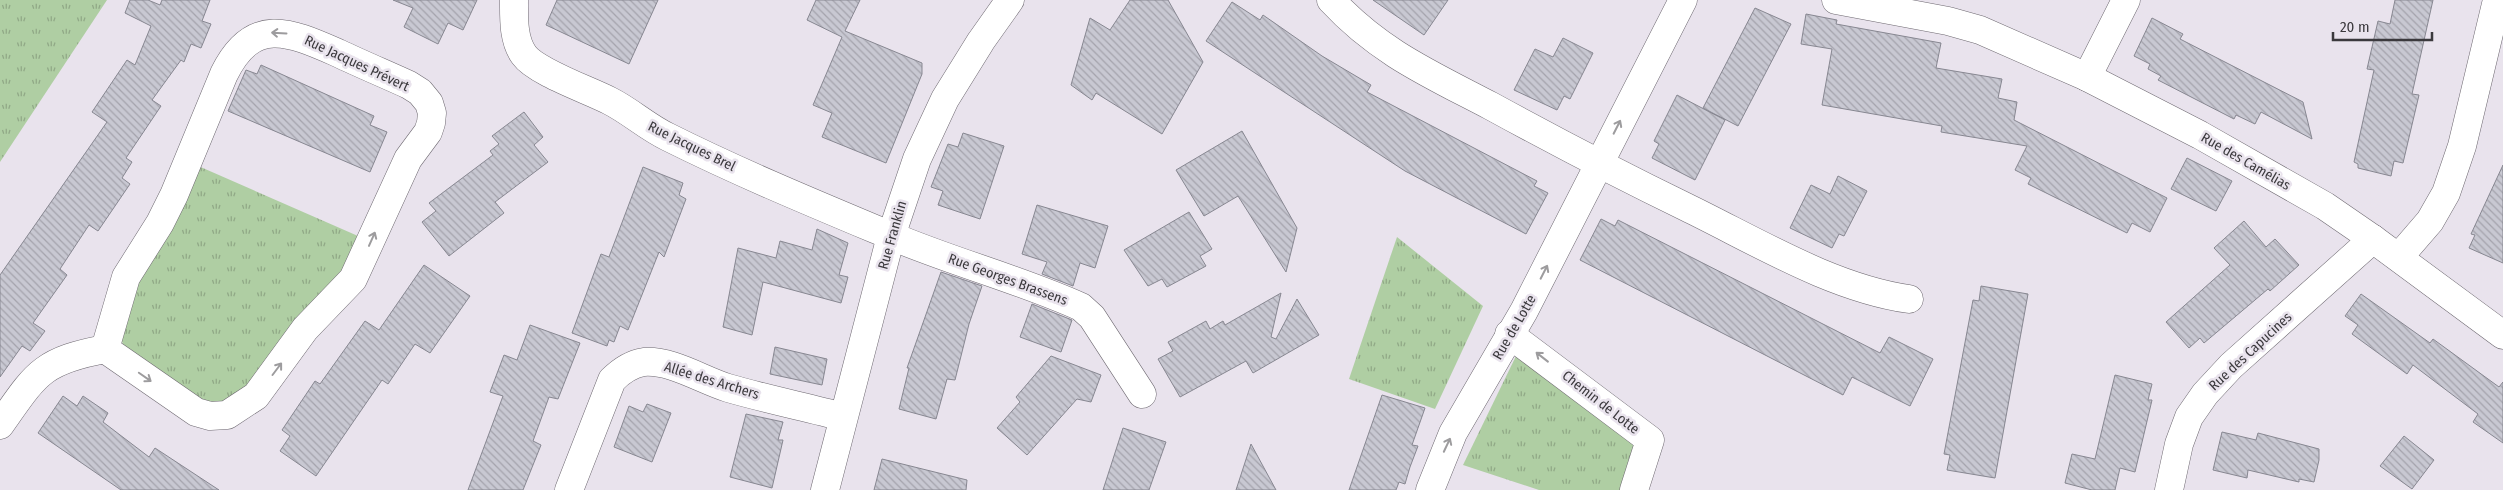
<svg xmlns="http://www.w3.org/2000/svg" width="2503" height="490" font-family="'Fira Sans Condensed',sans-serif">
	<defs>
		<pattern id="grass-tufts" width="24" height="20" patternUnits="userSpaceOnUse" patternTransform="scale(1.25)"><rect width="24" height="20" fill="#afcea3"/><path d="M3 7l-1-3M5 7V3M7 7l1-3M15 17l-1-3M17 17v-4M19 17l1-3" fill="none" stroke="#90a886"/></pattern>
		<pattern id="building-back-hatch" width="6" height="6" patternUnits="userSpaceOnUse" patternTransform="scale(1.25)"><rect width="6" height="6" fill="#c8c8d2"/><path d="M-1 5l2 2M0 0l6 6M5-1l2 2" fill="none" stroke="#a4a3ac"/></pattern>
	</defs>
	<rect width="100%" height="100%" fill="#e9e3ed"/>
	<g fill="url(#grass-tufts)">
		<polygon points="0,0 107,0 0,162"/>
		<polygon points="196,165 358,236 340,277 251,381 231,399 215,404 199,402 125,350 119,333 122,308"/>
		<polygon points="1397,237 1483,306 1435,409 1349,379"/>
		<polygon points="1516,356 1635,446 1622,490 1539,490 1463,465"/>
	</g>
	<g fill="url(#building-back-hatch)" stroke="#878791">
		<polygon points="130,0 148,0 160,5 162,0 210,0 202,21 211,24 201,48 191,44 184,62 181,60 152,100 161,106 126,158 132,162 122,178 130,184 98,231 89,225 60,269 67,275 33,323 45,331 30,351 22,346 0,377 0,275 107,122 92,112 127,60 135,65 151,26 125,13"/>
		<polygon points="393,0 477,0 463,30 448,23 438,44 404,27 413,8"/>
		<polygon points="557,0 658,0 629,64 546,25"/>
		<polygon points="816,0 860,0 845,31 922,63 922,74 886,163 822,137 832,113 813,105 842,37 807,20"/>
		<polygon points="1130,0 1168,0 1203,62 1162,134 1096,93 1092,100 1071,85 1090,18 1110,30"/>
		<polygon points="1373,0 1448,0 1424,35"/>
		<polygon points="2395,0 2433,0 2412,94 2419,95 2403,163 2394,161 2391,176 2358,168 2358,164 2354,162 2374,70 2367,69 2378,21 2390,24"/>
		<polygon points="1232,2 1260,20 1263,15 1322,56 1371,85 1367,92 1537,181 1534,186 1548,193 1526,234 1405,171 1206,41"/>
		<polygon points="1755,8 1791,24 1738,126 1703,108"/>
		<polygon points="1806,14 1837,20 1836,24 1941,43 1936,68 2002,79 1998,98 2017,102 2014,120 2167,198 2150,232 2132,223 2127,233 2028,184 2031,178 2015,170 2027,146 1941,132 1942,126 1822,105 1832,49 1801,44"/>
		<polygon points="2152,18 2183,34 2180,39 2303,102 2312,139 2261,112 2255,124 2236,115 2234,119 2158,80 2161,76 2148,69 2150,64 2134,56"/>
		<polygon points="1563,38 1593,53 1570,99 1564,96 1557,110 1514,90 1535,49 1553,57"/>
		<polygon points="261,65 374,116 370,125 387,132 370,172 228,111 246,70 257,74"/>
		<polygon points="1677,95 1725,120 1695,180 1652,158 1659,144 1654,141"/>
		<polygon points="524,112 543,137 534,145 548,162 495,202 504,213 449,256 422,222 436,211 429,203 493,155 490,151 499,144 492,136"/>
		<polygon points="1242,131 1297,228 1286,272 1238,196 1204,216 1176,170"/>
		<polygon points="963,133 1004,146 980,219 938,205 943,191 931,187 948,144 958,147"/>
		<polygon points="2187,158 2232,181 2216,211 2171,189"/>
		<polygon points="2503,165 2503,263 2469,248 2475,235 2471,234"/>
		<polygon points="643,167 683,183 679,195 686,199 664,257 659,252 628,330 620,326 614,342 609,340 607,346 572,333 601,254 609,257"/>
		<polygon points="1838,176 1867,191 1844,236 1839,234 1832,248 1790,228 1811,185 1830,194"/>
		<polygon points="1037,205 1108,226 1095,268 1080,263 1073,286 1042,274 1047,262 1022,254"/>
		<polygon points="1189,212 1212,249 1200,256 1206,266 1167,287 1162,279 1148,286 1124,250"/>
		<polygon points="1601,219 1615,226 1618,220 1880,353 1889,337 1933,359 1910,406 1852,377 1843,395 1580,260"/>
		<polygon points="2244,221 2266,247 2275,239 2299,265 2270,291 2268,289 2204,343 2200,338 2189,348 2166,322 2230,265 2214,248"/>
		<polygon points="817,229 848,243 839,275 848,277 841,303 763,282 752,335 723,327 738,248 776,258 780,241 812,250"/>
		<polygon points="424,265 470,296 430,353 415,344 388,384 382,380 316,476 280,451 290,436 282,430 315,381 320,384 365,321 379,330"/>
		<polygon points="941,272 982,286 969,324 955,380 947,379 936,419 899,409 909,368 907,368"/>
		<polygon points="1981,286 2028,294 1995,478 1947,470 1950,455 1944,454 1973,300 1979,301"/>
		<polygon points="1281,293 1271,337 1276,339 1297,299 1319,335 1253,373 1246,361 1180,397 1158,359 1173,351 1168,342 1206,321 1210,329 1223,321 1225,325"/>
		<polygon points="2361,294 2430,343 2433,339 2499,387 2503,382 2503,443 2473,422 2478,414 2413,365 2407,374 2352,334 2358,325 2345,316"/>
		<polygon points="1032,304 1072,320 1061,352 1020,337"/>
		<polygon points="530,325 580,343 558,399 549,397 533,441 541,445 523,490 468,490 503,396 490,392 504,355 517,360"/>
		<polygon points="775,347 827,359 822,385 770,374"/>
		<polygon points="1051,356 1101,375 1091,402 1077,399 1027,455 997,428 1020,402 1016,397"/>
		<polygon points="2115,375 2152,384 2148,400 2152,400 2135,472 2120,468 2115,490 2092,490 2065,483 2072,454 2095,459"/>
		<polygon points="1382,395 1425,408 1412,445 1418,446 1410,467 1405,484 1399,482 1396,490 1349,490"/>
		<polygon points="63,396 77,406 83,396 108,413 103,422 149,457 155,448 219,490 121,490 38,433"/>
		<polygon points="647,404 671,413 652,462 614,447 629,406 643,412"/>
		<polygon points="746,414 783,422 778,440 783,440 772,488 730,477"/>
		<polygon points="1123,428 1166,442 1149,490 1103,490"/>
		<polygon points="2222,432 2256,440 2258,433 2319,449 2319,460 2314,482 2299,479 2299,482 2248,470 2247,478 2213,470"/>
		<polygon points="2404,436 2434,460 2412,489 2380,466"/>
		<polygon points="1251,444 1276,490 1236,490"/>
		<polygon points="882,459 967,480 966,490 874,490"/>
	</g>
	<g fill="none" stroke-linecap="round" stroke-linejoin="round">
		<g stroke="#6e6971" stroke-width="29">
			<g id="minor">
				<path d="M514,0C514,18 513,40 524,55C536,72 589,90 610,101C630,111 647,127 668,137C740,173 815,204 889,235C952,262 1019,279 1081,307L1092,317L1142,394"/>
				<path d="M1331,0C1379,52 1430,74 1491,106C1555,141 1620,175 1686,207C1756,241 1832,288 1909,299"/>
				<polyline points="1836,0 1948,21 1980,30 2087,77 2200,135 2325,206 2373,239 2503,335"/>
				<polyline points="2087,77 2126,0"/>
				<polyline points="2399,257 2430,221 2446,193 2462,146 2497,0"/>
				<polyline points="1509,334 1650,440 1634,490"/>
				<path d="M0,425C36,374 41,361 105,349L196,412L210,416L227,415L256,396L305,329L353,279L408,159L428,132L431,123L432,113L429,103L420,92L409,85C385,74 361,64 338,53C290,32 253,15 224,74L174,195L160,223L126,277L105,349"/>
				<path d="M569,490L612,380C621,371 631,364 644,362C672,360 702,380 728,388C766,399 805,407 843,417"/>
				<polyline points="825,490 891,236 917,159 945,99 981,41 1010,0"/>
				<polyline points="1430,490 1453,433 1524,311 1683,0"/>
				<polyline points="2169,490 2179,444 2189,417 2205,394 2231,366 2373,239"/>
			</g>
		</g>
		<use href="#minor" stroke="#fff" stroke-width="28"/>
	</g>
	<defs><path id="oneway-shaft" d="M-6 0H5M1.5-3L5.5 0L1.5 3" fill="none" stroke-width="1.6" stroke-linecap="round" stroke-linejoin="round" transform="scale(1.25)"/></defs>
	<g stroke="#9d9c9e">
		<use href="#oneway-shaft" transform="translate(279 33) rotate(-177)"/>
		<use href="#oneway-shaft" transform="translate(1617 127) rotate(-63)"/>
		<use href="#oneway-shaft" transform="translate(372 239) rotate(-66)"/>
		<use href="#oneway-shaft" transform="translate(1544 272) rotate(-63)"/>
		<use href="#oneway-shaft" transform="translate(1542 357) rotate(-142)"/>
		<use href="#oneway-shaft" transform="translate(277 369) rotate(-53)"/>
		<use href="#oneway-shaft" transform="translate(145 377) rotate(35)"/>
		<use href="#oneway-shaft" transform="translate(1447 445) rotate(-65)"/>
	</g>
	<g text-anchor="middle" stroke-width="5" stroke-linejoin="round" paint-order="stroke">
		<g font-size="14" fill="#3b393d" stroke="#e9e3ed">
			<text transform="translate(357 63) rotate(25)" y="5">Rue Jacques Prévert</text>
			<text transform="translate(692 146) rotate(26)" y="5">Rue Jacques Brel</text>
			<text transform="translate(2246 161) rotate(30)" y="5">Rue des Camélias</text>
			<text transform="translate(892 235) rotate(-74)" y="5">Rue Franklin</text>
			<text transform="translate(1008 279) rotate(20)" y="5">Rue Georges Brassens</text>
			<text transform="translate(1514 327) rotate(-60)" y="5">Rue de Lotte</text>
			<text transform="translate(2250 351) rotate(-43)" y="5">Rue des Capucines</text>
			<text transform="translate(712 380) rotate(17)" y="5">Allée des Archers</text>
			<text transform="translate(1601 402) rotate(38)" y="5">Chemin de Lotte</text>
		</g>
	</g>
	<path d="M2333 32v8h99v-8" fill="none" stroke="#3b393d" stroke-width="2.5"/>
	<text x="2340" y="32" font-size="15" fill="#3b393d" stroke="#e9e3ed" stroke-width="4" paint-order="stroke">20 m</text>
</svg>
